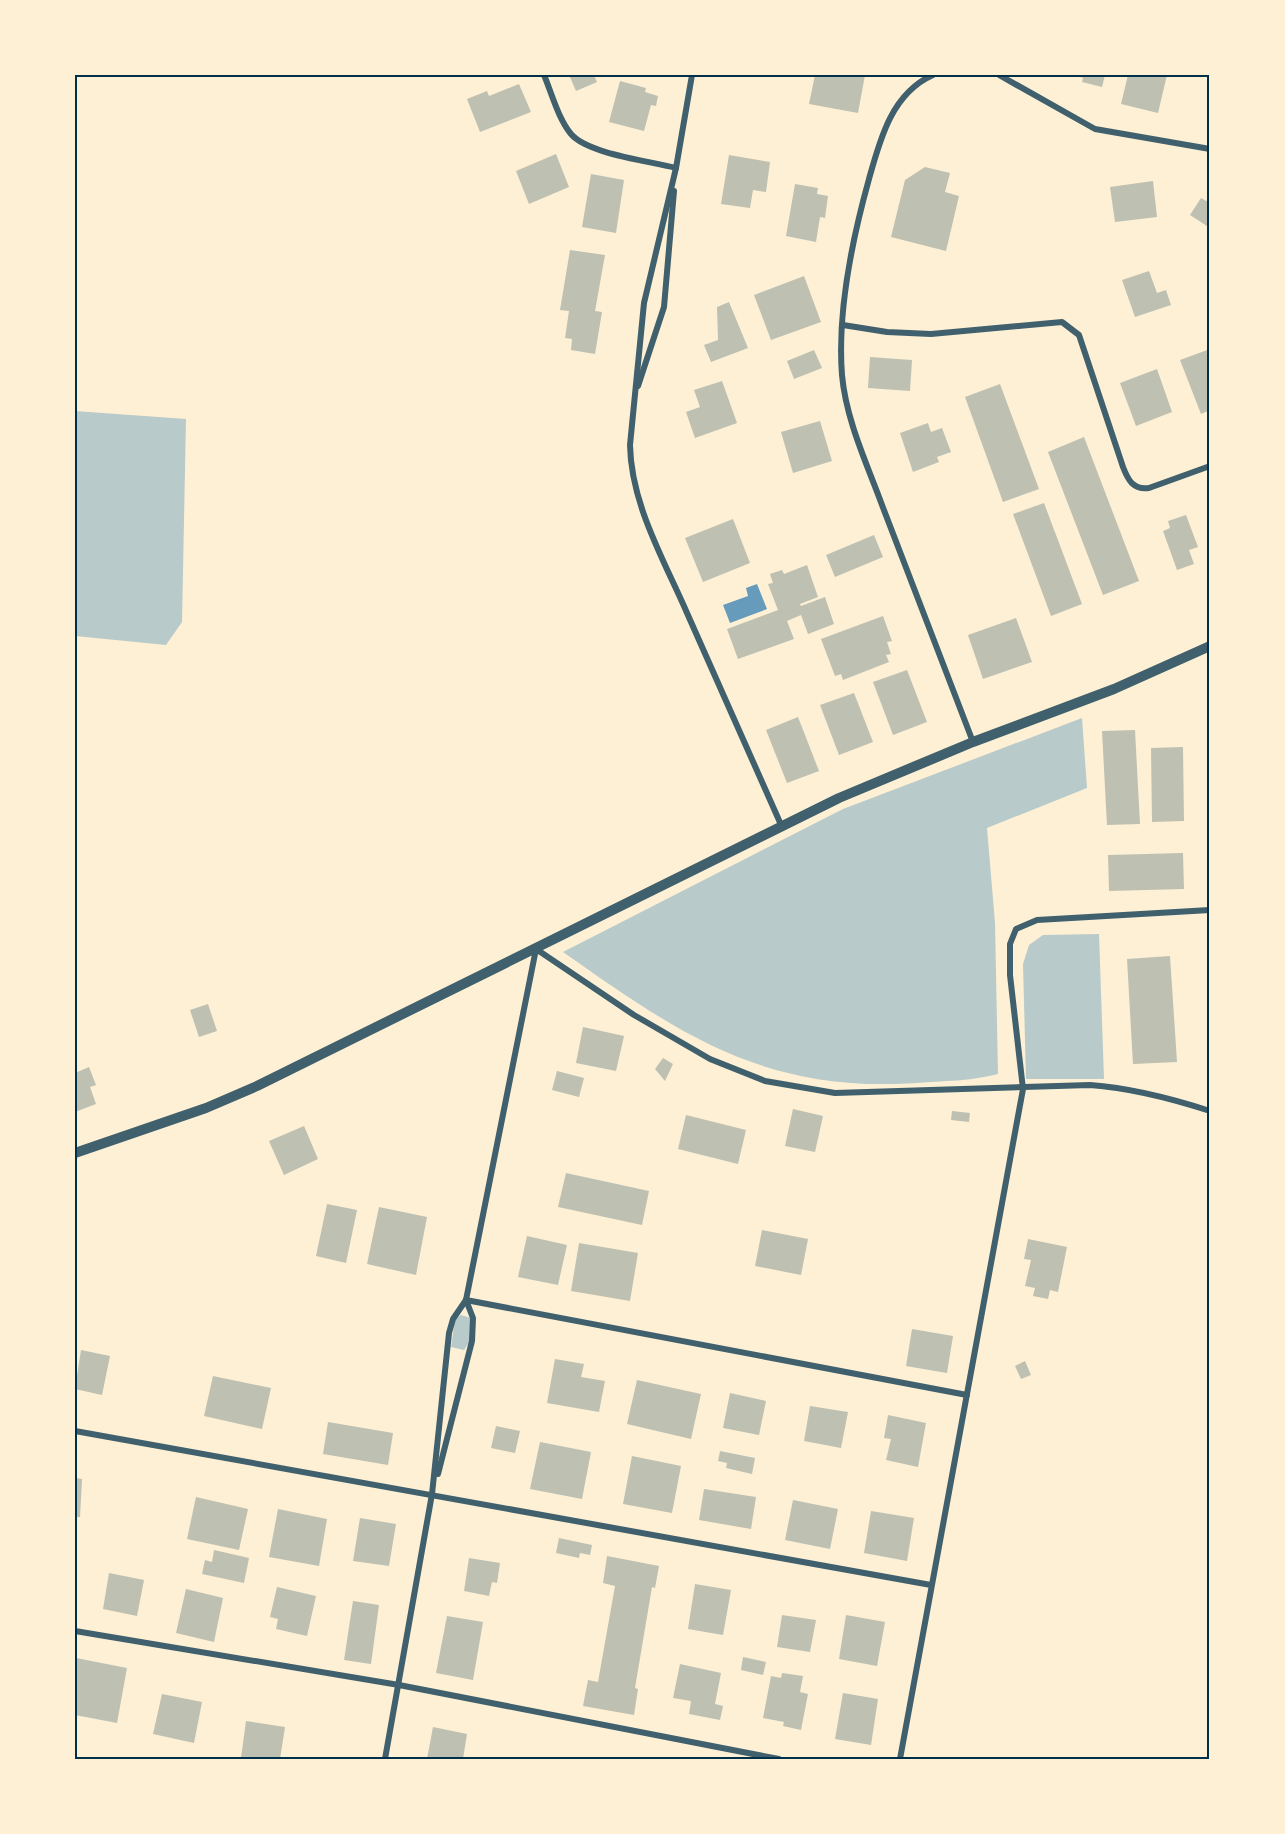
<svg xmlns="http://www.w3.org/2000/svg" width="1285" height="1834" font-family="Jost,sans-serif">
	<rect width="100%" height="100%" fill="#fdf0d5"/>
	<g fill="#b9caca">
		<polygon points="75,411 186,419 182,622 166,645 75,636"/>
		<path d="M1082,718L1087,788L987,828L995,923L998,1074C972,1081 943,1081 917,1083C764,1093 681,1035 563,952L843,809Z"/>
		<polygon points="1099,934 1104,1079 1026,1079 1023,964 1029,945 1043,935"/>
		<polygon points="461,1315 471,1318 470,1341 464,1350 451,1347 455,1319"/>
	</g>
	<polygon fill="#669bbc" points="757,584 767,609 730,623 723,605 748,596 746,588"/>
	<g fill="#bec0b2">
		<polygon points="569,75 594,75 597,82 576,91"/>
		<polygon points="815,75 865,75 858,113 809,104"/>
		<polygon points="1076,75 1105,75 1102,87 1082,82 1083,78"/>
		<polygon points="1128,75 1167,75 1158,113 1121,104"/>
		<polygon points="620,81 646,88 645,92 658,96 656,106 651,105 644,131 609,122"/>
		<polygon points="519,84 531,112 480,132 467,99 487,91 489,96"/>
		<polygon points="556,154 569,187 529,204 516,171"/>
		<polygon points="729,155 770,162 766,192 753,190 750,208 721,204"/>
		<polygon points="925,167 950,173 945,192 959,196 946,251 891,237 905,180"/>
		<polygon points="591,174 624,180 616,233 582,227"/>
		<polygon points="1153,181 1157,217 1115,222 1110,187"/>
		<polygon points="795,184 818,188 817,194 828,196 825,218 820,217 816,242 786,236"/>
		<polygon points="1201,198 1210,203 1210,228 1190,215"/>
		<polygon points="570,250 605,255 595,311 602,312 595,354 571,350 572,339 565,338 569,311 560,310"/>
		<polygon points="1149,271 1157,293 1166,290 1171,305 1135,317 1122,280"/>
		<polygon points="804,276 821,322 771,340 754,295"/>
		<polygon points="729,302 748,348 711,362 704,345 718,340 717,307"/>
		<polygon points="1210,349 1210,410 1201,414 1180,360"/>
		<polygon points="814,350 822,368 794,379 787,361"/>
		<polygon points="870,357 912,360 910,391 868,388"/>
		<polygon points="1157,369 1172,412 1136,426 1120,383"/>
		<polygon points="722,381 737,423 695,438 686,412 700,407 694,390"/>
		<polygon points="1000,384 1039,489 1003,502 965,397"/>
		<polygon points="820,421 832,461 793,473 781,432"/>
		<polygon points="928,423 931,432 942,428 951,452 937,457 939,462 913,472 900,433"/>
		<polygon points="1084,437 1139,581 1103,595 1048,452"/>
		<polygon points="1044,503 1082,604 1051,616 1013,514"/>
		<polygon points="1186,515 1198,547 1189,550 1194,564 1177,570 1163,531 1170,528 1168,521"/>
		<polygon points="733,519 750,563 703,582 685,538"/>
		<polygon points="874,535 883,557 835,577 826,555"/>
		<polygon points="807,565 818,597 800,604 801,606 825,597 834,624 808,634 801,615 787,621 794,639 738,659 727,629 778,610 768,584 773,583 770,574 782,570 784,574"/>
		<polygon points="883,616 892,641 887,642 891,654 886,655 889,662 843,680 841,674 835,676 821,639"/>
		<polygon points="1016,618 1032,662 983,679 968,635"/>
		<polygon points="907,670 927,722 893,735 873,682"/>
		<polygon points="854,693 873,742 839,755 820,705"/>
		<polygon points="798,717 819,771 787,783 766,730"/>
		<polygon points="1135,730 1140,824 1107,825 1102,731"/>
		<polygon points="1183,747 1184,821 1152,822 1151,748"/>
		<polygon points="1183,853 1184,889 1109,891 1108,855"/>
		<polygon points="1170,956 1177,1062 1133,1064 1127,959"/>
		<polygon points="208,1004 217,1031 199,1037 190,1010"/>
		<polygon points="583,1027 624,1036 616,1071 576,1063"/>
		<polygon points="663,1058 673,1064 665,1081 655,1069"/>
		<polygon points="89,1067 96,1085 90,1087 96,1104 75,1112 75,1073"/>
		<polygon points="557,1071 584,1078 579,1097 552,1090"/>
		<polygon points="793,1109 823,1116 815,1152 785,1146"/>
		<polygon points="952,1111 970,1113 969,1122 951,1120"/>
		<polygon points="686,1115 746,1130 738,1164 678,1149"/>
		<polygon points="304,1126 318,1159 284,1175 269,1141"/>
		<polygon points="566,1173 649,1191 642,1225 558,1207"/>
		<polygon points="327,1204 357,1210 346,1263 316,1256"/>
		<polygon points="379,1207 427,1217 416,1275 367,1264"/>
		<polygon points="762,1230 808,1239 801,1275 755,1266"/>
		<polygon points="527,1236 567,1245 558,1285 518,1277"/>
		<polygon points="1028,1239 1067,1247 1058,1292 1050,1290 1048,1299 1033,1296 1035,1288 1025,1286 1031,1260 1024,1259"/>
		<polygon points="579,1243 638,1253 630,1301 571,1291"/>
		<polygon points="912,1329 953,1336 947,1373 906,1366"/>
		<polygon points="81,1350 110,1356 102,1395 75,1389"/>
		<polygon points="555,1359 584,1364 581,1377 605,1381 599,1412 547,1403"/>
		<polygon points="1025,1361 1031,1375 1021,1379 1015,1366"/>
		<polygon points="213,1376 271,1388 262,1429 204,1416"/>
		<polygon points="637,1380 701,1394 691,1439 627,1424"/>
		<polygon points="730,1393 766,1401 759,1435 723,1428"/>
		<polygon points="810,1406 848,1412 841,1448 804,1441"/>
		<polygon points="888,1415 926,1423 918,1467 886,1460 891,1439 884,1438"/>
		<polygon points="328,1422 393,1433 388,1465 323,1454"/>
		<polygon points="496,1426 520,1431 515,1453 491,1448"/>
		<polygon points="540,1442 591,1452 582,1499 530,1489"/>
		<polygon points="720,1451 755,1458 752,1474 726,1468 727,1463 718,1461"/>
		<polygon points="632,1456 681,1466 672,1513 623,1504"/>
		<polygon points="75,1478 82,1479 80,1517 75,1517"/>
		<polygon points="704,1489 756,1497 751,1529 699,1520"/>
		<polygon points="196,1497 248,1509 239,1550 187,1539"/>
		<polygon points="793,1500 838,1509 830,1549 785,1540"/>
		<polygon points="278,1509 327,1519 319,1566 269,1557"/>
		<polygon points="871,1511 914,1518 907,1561 864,1553"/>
		<polygon points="360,1518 396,1524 389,1566 353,1561"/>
		<polygon points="559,1538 592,1545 590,1555 580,1553 579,1558 556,1553"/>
		<polygon points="214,1550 249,1558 244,1583 202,1574 205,1560 212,1562"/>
		<polygon points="607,1556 659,1566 655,1588 652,1587 635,1688 638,1689 634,1715 583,1706 588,1680 598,1682 615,1586 603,1583"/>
		<polygon points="469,1558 500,1563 497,1583 492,1582 489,1596 464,1591"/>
		<polygon points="109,1573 144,1580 137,1616 103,1609"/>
		<polygon points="695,1584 731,1590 723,1635 688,1629"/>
		<polygon points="277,1587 316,1596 307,1636 276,1629 278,1619 270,1617"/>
		<polygon points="186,1589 223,1598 214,1642 176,1633"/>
		<polygon points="353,1601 379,1605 371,1664 344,1660"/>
		<polygon points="782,1615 816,1620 810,1652 777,1647"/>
		<polygon points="846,1615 885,1622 877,1666 839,1659"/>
		<polygon points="447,1616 483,1622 473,1680 436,1673"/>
		<polygon points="743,1657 766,1662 763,1675 741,1670"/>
		<polygon points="76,1658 127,1668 117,1723 75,1715"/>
		<polygon points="680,1664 721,1673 715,1704 723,1706 720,1720 689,1714 691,1701 673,1698"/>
		<polygon points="782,1673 803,1676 800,1692 808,1694 801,1730 783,1726 784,1722 763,1718 771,1676 781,1678"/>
		<polygon points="843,1693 878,1699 871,1745 835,1739"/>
		<polygon points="162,1694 202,1702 194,1743 153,1734"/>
		<polygon points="246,1721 285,1727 280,1759 241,1758"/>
		<polygon points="433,1727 467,1734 463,1759 427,1759"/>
	</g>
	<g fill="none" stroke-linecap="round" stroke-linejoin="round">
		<g stroke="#3f606c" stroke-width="6">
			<path d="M544,75C552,94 558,118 571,134C588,154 650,161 676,168"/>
			<path d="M692,75L676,168L644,303L630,445C631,504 664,560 687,613C718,684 750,755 782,827"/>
			<path d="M933,75C892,93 880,139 869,179C852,240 837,311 842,375C846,420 867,464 882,505C912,584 943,663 973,742"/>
			<polyline points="999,75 1095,129 1210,149"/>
			<path d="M843,325L887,332L931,334L1062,322L1079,335L1123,467C1128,480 1133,490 1149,488L1210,466"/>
			<polyline points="638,386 664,307 674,191"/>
			<polyline points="466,1300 967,1395"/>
			<polyline points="75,1431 931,1585"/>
			<polyline points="438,1474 472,1341 473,1318 466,1300"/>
			<polyline points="75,1631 399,1685 779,1759"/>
			<path d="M385,1759L432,1494L449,1333L453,1319L466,1300L536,949L634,1015L710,1059L765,1081L835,1093L1090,1085C1132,1088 1170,1098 1210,1111"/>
			<polyline points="900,1759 1023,1089 1010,975 1010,944 1016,929 1037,920 1210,910"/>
		</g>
		<polyline stroke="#3f606c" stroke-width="10" points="75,1153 206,1108 257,1086 839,798 973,742 1114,689 1210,646"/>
	</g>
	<rect width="1285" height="1834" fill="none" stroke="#fdf0d5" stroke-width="153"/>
	<rect x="76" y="76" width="1132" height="1682" fill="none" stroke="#003049" stroke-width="2"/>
</svg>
